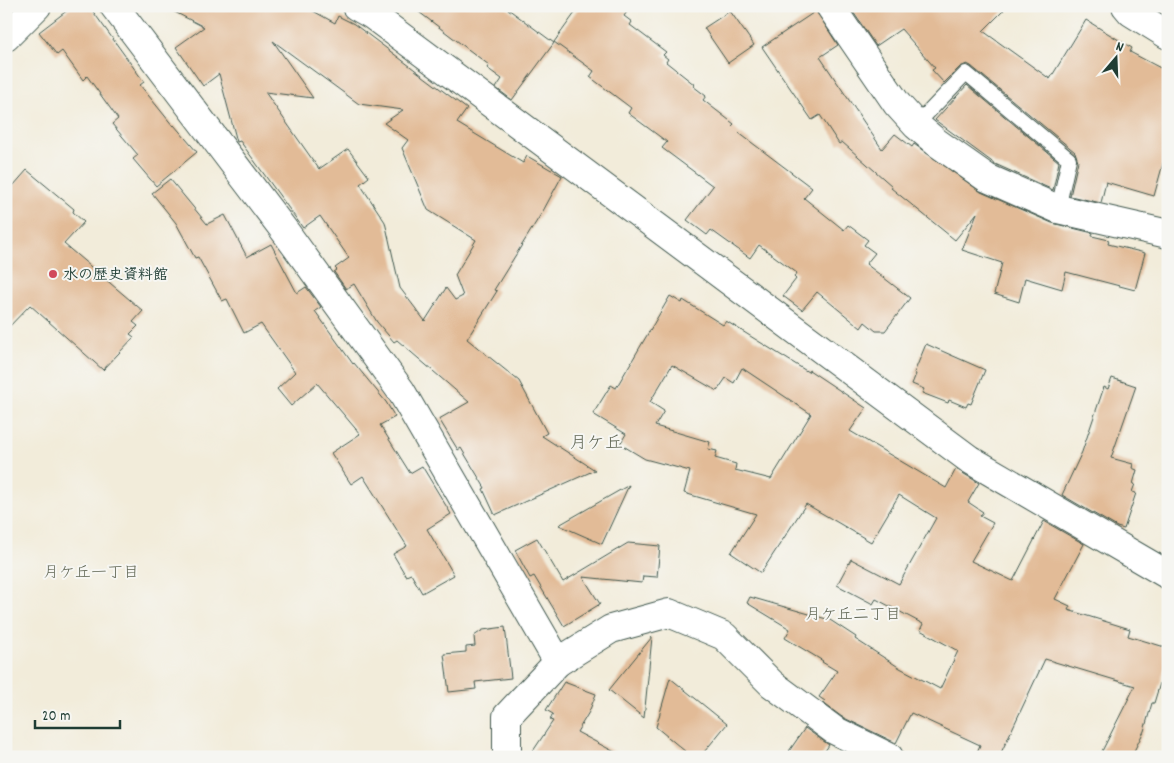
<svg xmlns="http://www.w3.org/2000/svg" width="1174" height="763" font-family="Dekko,'Klee One',sans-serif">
	<rect width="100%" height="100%" fill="#f6f6f2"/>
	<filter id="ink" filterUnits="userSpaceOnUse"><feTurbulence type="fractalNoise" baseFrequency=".02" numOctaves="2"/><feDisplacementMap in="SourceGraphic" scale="10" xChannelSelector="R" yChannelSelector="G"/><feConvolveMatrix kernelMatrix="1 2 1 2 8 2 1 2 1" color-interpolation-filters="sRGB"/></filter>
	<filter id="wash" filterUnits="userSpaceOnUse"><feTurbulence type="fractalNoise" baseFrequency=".0096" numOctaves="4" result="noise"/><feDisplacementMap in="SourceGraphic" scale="20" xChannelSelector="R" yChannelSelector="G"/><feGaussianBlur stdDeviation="1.12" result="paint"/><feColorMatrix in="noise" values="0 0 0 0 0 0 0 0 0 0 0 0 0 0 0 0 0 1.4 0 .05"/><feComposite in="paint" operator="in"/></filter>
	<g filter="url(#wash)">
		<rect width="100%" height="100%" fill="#f2ecda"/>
		<g id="blocks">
			<g fill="#e2bb97" fill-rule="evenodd">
				<polygon points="73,6 89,6 144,82 140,85 173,126 174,125 197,152 156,186 133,159 138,155 112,124 118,119 87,76 83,80 62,51 57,55 39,32"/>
				<path d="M163,6H304L335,23L338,16L354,24L467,109L457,123L523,163L527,156L562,176L543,211L494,290L497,291L467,339L519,381L547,433L542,436L595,470L495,515L483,489L485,488L461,448L458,450L439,419L469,402L397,340L394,342L377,322L354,284L346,289L334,272L337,270L335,268L349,258L320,216L303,228L240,141L237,142L219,74L203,86L176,47L204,27ZM273,41L359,104L403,110L384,123L408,140L402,148L428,210L476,240L455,275L463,296L455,300L446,288L425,321L400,288L385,222L360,184L369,177L348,149L319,169L265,92L313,98Z"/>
				<polygon points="411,6 504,6 554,43 512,100 496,88 502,79 487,68 489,65"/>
				<polygon points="580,6 631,6 624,16 632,22 630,25 666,52 663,55 668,59 666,62 695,85 693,86 706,96 703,100 734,124 732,126 739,133 812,188 804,198 844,230 848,225 868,240 864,245 875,253 866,264 910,298 885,331 876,331 865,322 861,328 817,292 802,310 783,296 796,279 794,277 797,273 759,245 750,258 711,230 707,235 687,220 713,186 662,148 667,142 628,113 631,108 590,77 594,71 554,42"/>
				<polygon points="849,6 1008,6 983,31 1050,79 1086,20 1132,48 1130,52 1168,72 1168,161 1164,160 1154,196 1106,182 1101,203 1070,196 1078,161 1075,152 971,66 967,64 960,67 944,83 932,70 935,68 901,29 876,46"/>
				<polygon points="730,11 754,45 728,63 704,28"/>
				<polygon points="816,11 838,45 820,57 882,149 895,134 912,147 914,144 981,192 1052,223 1093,233 1092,236 1109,240 1108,244 1145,253 1135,290 1066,272 1062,289 1025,278 1019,302 994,294 1002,263 962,250 977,213 955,240 891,188 892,186 842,142 839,144 820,115 812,120 762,47"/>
				<polygon points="967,85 1059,162 1053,190 995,164 935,120"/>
				<polygon points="27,170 74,209 73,212 84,222 64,244 143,311 133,322 138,326 130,334 134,337 103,370 30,305 6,330 6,194"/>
				<polygon points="170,179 207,224 225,215 247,257 271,244 297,293 306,287 321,307 315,311 353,364 354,363 386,402 395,417 380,425 410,473 422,466 451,514 427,529 454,575 422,593 411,574 406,576 393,554 407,546 363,476 351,484 331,453 360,434 317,383 291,406 277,389 295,372 261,324 244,333 227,299 222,301 198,257 195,258 176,223 152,193"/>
				<path d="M670,296L682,303L683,300L723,325L726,321L808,372L809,370L866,408L850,431L946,488L956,469L979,483L968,502L983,512L980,516L993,523L971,561L1013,581L1044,521L1084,544L1055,599L1070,606L1068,610L1130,629L1128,636L1168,648V657L1154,703H1152L1144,731L1131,757H1099L1135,686L1045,659L999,757H975L980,745L911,713L896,743L842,717L823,703L825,701L819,697L837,671L822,662L823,661L785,638L790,629L747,603L750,597L830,620L856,637L855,639L900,668L940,689L958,651L920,630L923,624L876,599L873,604L837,585L851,559L899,584L936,518L899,495L871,542L806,504L761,573L731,553L756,514L684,493L690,471L645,459L620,444L626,434L593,414L611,385L616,388ZM672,365L717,391L726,378L734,383L742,368L811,414L771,479L735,470L736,464L715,458L717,451L708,449L710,442L655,426L664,411L650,402Z"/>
				<polygon points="926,344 985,370 971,404 968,403 966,407 949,400 948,403 922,393 924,389 912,384 916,374 914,373"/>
				<polygon points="1112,378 1136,386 1111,458 1133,464 1132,468 1137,470 1133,484 1135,484 1132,492 1136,493 1124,529 1117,527 1062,495 1082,452 1104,387 1108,389"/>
				<polygon points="629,485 602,544 559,525"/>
				<polygon points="537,538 563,582 628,543 660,546 657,577 643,576 642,583 583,577 600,604 564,626 534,576 530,578 515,550"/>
				<polygon points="505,627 511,678 475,682 476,689 449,692 444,654 466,652 466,647 475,646 474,636 483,630"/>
				<polygon points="652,637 644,718 609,690"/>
				<polygon points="670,678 727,724 700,757 692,757 656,727"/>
				<polygon points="564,682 596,694 589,712 577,732 624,757 529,757 553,721 550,720 553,714 546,710"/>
				<polygon points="805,728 829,745 821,757 785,757"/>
			</g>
		</g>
	</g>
	<g filter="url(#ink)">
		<use href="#blocks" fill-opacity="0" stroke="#3f574d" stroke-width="1"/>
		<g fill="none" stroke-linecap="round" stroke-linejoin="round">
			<g stroke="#3f574d" stroke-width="16">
				<polyline id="service" points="916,125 966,73 1069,159 1058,209"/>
			</g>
			<g stroke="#3f574d" stroke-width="30">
				<g id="minor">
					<polyline points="114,6 287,234 401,391 558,662 611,629 669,613 724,636 772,684 834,730 889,757"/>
					<polyline points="356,6 372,15 969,459 1168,575"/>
					<polyline points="830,6 897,104 916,125 936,142 987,178 1058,209 1168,234"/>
					<polyline points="1126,6 1131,12 1168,35"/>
					<polyline points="6,37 37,6"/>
					<polyline points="507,757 507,716 558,662"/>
				</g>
			</g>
			<use href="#service" stroke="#fff" stroke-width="14"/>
			<use href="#minor" stroke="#fff" stroke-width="28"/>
		</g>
	</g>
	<circle fill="#d1495b" stroke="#f6f6f2" stroke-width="2" cx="53" cy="274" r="5"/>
	<g text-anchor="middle" stroke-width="4" stroke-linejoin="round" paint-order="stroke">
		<g font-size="15" font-weight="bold" fill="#1f3d34" stroke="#f6f6f2" text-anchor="start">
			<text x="63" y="279">水の歴史資料館</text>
		</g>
		<g font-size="16" fill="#636957" stroke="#f6f6f2">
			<text x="91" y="577">月ケ丘一丁目</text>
			<text x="853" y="619">月ケ丘二丁目</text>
		</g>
		<g font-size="18" fill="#636957" stroke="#f6f6f2">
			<text x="596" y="448">月ケ丘</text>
		</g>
	</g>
	<rect width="1174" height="763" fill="none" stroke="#f6f6f2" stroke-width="25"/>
	<g transform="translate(1116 58) rotate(19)" stroke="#f6f6f2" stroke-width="4" paint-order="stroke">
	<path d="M0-4L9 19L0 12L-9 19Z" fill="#1f3d34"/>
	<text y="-8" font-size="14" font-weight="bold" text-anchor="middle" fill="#1f3d34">N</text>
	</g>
	<path d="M35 720v8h85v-8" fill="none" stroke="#1f3d34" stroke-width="2.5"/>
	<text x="42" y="720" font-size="15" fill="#1f3d34" stroke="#f6f6f2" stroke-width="4" paint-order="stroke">20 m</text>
</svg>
